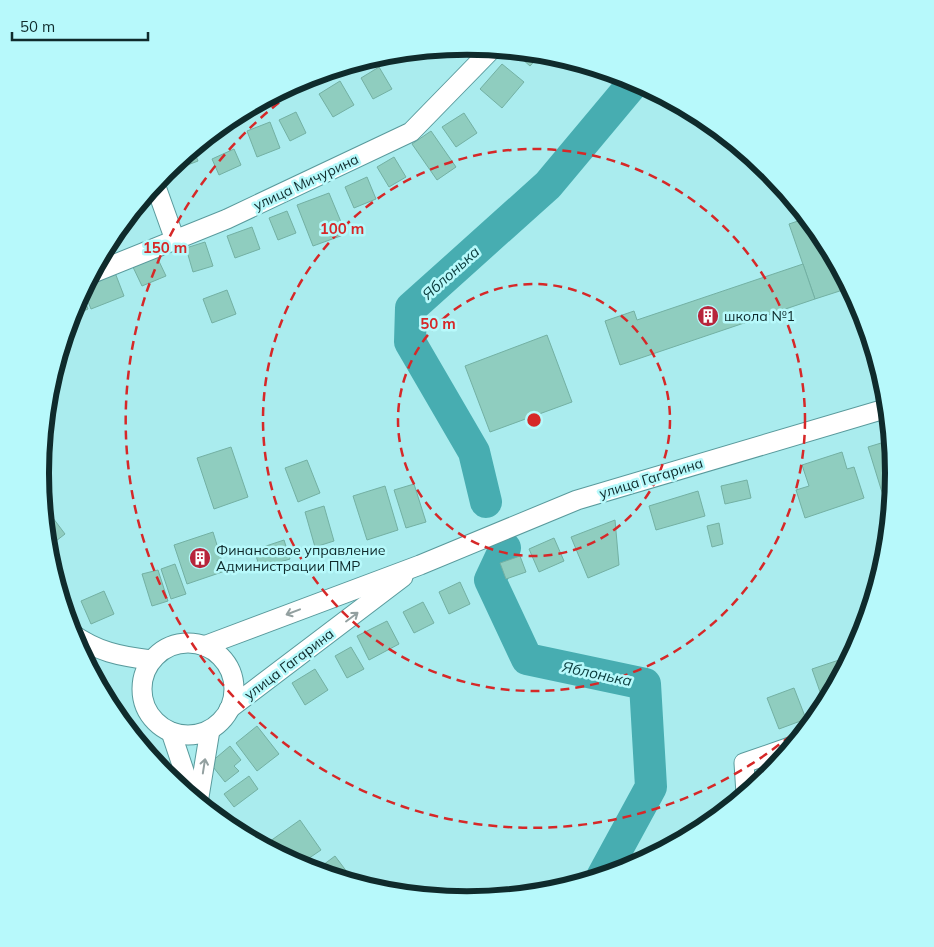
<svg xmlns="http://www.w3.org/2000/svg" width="934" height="947" font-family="Mulish,sans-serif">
	<rect width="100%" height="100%" fill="#aaecee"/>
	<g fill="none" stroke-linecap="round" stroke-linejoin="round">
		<g stroke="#47adb1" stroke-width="32">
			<polyline points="486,502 474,452 410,342 411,308 548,185 635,81"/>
			<polyline points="505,548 490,580 527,659 645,684 651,787 602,877"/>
		</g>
	</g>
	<g fill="#8fcdbf" stroke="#73b0a3">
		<polygon points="513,51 541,54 530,66"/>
		<polygon points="502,64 524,82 502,108 480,89"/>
		<polygon points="379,67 392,89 373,99 361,78"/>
		<polygon points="340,81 354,105 333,117 319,94"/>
		<polygon points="296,112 306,133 290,141 279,120"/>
		<polygon points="464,113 477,133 456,147 442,127"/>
		<polygon points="270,122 280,148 257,157 247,131"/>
		<polygon points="431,131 456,167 437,180 412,144"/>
		<polygon points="193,149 198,161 172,171 171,167"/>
		<polygon points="234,149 241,165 219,175 212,159"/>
		<polygon points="394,157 406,177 389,187 377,167"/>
		<polygon points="367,177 376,199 354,208 345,187"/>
		<polygon points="329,193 346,234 313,246 297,205"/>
		<polygon points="142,200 144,206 135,209"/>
		<polygon points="287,211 296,233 278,240 269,218"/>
		<polygon points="807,218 822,237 849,288 815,299 789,224"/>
		<polygon points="252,227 260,249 235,258 227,236"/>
		<polygon points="205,242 213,266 193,272 186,248"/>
		<polygon points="156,255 166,276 142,286 132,265"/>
		<polygon points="803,264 815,299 620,365 605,321 634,311 637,320"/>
		<polygon points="114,270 124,296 91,309 83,290 88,280"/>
		<polygon points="227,290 236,314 212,323 203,299"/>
		<polygon points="82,293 88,309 70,317 73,310"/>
		<polygon points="547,335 572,402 490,432 465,366"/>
		<polygon points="891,440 894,474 890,518 868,447"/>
		<polygon points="231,447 248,497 214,509 197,458"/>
		<polygon points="842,452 847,469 854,467 864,498 805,518 796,490 809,486 802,465"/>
		<polygon points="307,460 320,493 298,502 285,468"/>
		<polygon points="747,480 751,498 725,504 721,486"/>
		<polygon points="414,484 426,522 406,528 394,490"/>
		<polygon points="385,486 398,530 367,540 353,496"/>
		<polygon points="698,491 705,516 656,530 649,506"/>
		<polygon points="324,506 334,541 315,547 305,512"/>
		<polygon points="53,518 65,534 47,548 45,524"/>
		<polygon points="615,520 619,565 588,578 571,537"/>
		<polygon points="719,523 723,544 712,547 707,526"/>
		<polygon points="213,532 225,571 187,584 174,545"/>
		<polygon points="554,538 564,561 539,572 529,549"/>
		<polygon points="284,540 290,559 260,568 254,550"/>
		<polygon points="520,556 526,572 506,579 500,563"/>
		<polygon points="175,564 186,594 171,599 161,569"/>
		<polygon points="158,570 168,601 152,606 142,574"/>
		<polygon points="460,582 470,604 449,614 439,592"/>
		<polygon points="104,591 114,614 91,624 81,601"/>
		<polygon points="423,602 434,623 414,633 403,612"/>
		<polygon points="387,621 399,644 369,660 357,636"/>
		<polygon points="351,647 364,669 347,678 335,656"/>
		<polygon points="848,657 849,660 825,706 812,669"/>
		<polygon points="315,669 328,690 305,705 292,683"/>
		<polygon points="794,688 806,719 779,729 767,698"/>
		<polygon points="257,726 279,754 257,771 236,743"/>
		<polygon points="230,746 241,760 234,766 239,771 225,782 210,763"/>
		<polygon points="249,776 258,789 234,807 224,794"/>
		<polygon points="300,820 321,850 299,865 270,850 266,844"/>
		<polygon points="335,856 350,876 344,880 315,871"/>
	</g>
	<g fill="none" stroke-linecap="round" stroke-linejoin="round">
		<g stroke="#599a9c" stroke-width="21">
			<g id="minor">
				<polyline points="155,184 175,240"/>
				<polyline points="93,273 227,219 411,132 492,49"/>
				<path d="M71,633C98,652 119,656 151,660"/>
				<circle cx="188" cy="689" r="46"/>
				<polyline points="204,646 420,565 577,500 888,408"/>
				<polyline points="229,709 403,577"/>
				<polyline points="171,732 193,798"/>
				<polyline points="746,794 744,763 793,746"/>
				<polyline points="198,803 210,730"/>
			</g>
		</g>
		<use href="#minor" stroke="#fff" stroke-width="19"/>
	</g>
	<defs><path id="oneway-shaft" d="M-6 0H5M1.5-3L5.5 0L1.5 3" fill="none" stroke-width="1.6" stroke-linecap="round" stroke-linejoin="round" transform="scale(1.25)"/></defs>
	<g stroke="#93a0a0">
		<use href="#oneway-shaft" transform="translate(293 612) rotate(159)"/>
		<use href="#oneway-shaft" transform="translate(352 617) rotate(-37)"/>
		<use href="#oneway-shaft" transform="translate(204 766) rotate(-81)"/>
	</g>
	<g fill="none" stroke="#d62828" stroke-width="2.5" stroke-dasharray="9 6">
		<circle cx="534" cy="420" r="136"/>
		<circle cx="534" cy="420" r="271"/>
		<path d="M824 705A407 407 0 1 1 318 75"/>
	</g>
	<defs>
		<g id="building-disc" transform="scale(1.125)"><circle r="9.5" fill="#b7253b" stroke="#b7f9fb"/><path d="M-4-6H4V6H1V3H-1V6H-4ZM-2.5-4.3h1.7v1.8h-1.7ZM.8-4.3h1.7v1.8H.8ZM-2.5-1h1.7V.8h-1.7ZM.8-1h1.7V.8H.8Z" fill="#fff"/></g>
	</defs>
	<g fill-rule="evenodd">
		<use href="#building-disc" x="708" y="316"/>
		<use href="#building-disc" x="200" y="558"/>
	</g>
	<g text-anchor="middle" stroke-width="5" stroke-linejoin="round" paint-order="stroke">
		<g font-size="14" fill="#0f2b2c" stroke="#b7f9fb">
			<text transform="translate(306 182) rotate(-25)" y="5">улица Мичурина</text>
			<text transform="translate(651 478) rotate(-17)" y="5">улица Гагарина</text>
			<text transform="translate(289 664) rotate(-37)" y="5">улица Гагарина</text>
		</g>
		<g font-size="14" fill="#0f2b2c" stroke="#b7f9fb" text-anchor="start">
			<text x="724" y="321">школа №1</text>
			<text x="216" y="555">Финансовое управление<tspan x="216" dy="16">Администрации ПМР</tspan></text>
		</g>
		<g font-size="15" font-style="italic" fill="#0a3b3c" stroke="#b7f9fb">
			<text transform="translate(451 273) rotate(-42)" y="5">Яблонька</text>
			<text transform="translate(597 674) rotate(12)" y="5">Яблонька</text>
		</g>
	</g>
	<path d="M0 0H934V947H0ZM49 473a418 418 0 1 1 836 0a418 418 0 1 1-836 0Z" fill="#b7f9fb" fill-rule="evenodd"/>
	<path fill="none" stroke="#0f2b2c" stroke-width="6" d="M49 473a418 418 0 1 1 836 0a418 418 0 1 1-836 0Z"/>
	<circle cx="534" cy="420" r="8" fill="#d62828" stroke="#b7f9fb" stroke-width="2.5"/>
	<g font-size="15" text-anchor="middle" font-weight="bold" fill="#d62828" stroke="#b7f9fb" stroke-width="5" stroke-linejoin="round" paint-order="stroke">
		<text x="342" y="234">100 m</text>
		<text x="165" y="253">150 m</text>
		<text x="438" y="329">50 m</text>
	</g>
	<path d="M12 32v8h136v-8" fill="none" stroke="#0f2b2c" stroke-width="2.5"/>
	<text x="20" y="32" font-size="15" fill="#0f2b2c" stroke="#b7f9fb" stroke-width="4" paint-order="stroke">50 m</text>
</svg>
